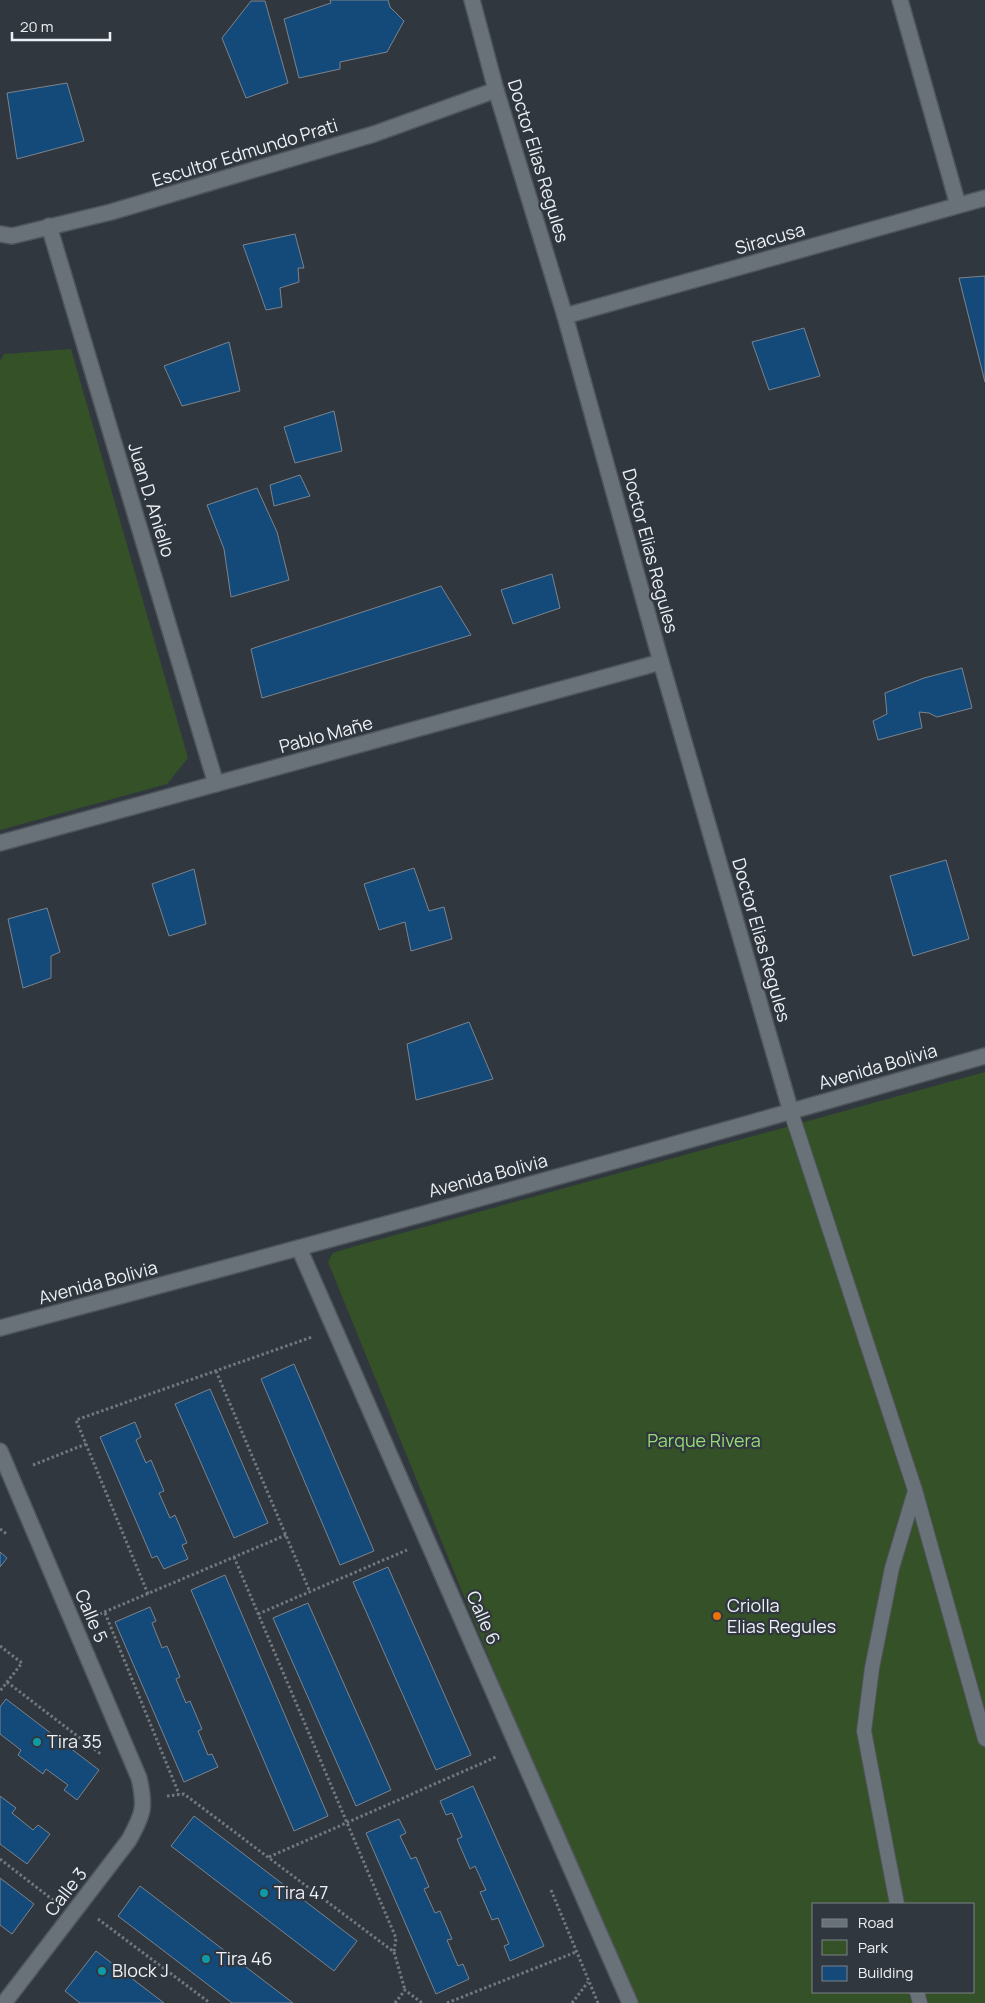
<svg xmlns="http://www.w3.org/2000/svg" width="985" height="2003" font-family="Manrope,sans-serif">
	<rect width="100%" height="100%" fill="#30373e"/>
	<g fill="#355127" fill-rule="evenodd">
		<polygon points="71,349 188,758 167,784 0,830 0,361 4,354"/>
		<path d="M985,1072V2003H636L505,1697L328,1262L333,1253L352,1247ZM814,1904H974V1992H814Z"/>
	</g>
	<g fill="#144a7a" stroke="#7c838c">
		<polygon points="330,0 388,0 390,7 404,21 387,52 340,62 340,69 299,78 284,19 331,3"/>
		<polygon points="251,1 265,1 288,83 246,98 222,38"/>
		<polygon points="67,83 84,141 17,159 7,93"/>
		<polygon points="295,234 304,268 298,268 299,282 280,288 282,307 266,310 243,245"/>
		<polygon points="985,276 985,382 959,278"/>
		<polygon points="804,328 820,376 769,390 752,342"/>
		<polygon points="229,342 240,391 182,406 164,366"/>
		<polygon points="334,411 342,451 295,463 284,427"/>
		<polygon points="300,475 310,496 274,506 270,485"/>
		<polygon points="257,488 277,532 289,580 231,597 224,549 207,505"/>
		<polygon points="552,574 560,608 513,624 501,590"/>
		<polygon points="441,586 471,635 262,698 251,649"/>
		<polygon points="962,668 972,708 937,717 929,713 919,712 922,728 878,740 873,721 887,714 885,693 924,678"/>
		<polygon points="946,860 969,939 913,956 890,876"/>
		<polygon points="414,868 429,911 444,907 452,939 411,951 405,922 379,930 364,884"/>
		<polygon points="194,869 206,924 169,936 152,884"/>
		<polygon points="47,908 60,952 51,956 51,978 23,988 8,919"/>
		<polygon points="469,1022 493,1079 416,1100 407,1044"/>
		<polygon points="294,1364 374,1551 340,1565 261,1379"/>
		<polygon points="210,1389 268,1523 234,1538 175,1404"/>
		<polygon points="135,1422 141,1437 136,1440 146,1463 151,1460 164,1491 159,1493 170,1518 175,1515 187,1543 182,1545 188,1559 164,1569 157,1556 152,1558 100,1437"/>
		<polygon points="0,1552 7,1558 0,1567"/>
		<polygon points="388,1567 471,1755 436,1770 353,1582"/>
		<polygon points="225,1575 328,1816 294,1831 191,1590"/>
		<polygon points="308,1603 391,1790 356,1806 273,1618"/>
		<polygon points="150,1607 156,1621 152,1623 162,1648 167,1646 180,1677 176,1679 186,1703 190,1701 202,1729 198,1731 208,1755 212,1754 218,1767 184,1782 115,1622"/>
		<polygon points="6,1699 99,1770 77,1800 64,1790 68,1785 46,1769 43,1774 18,1755 21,1750 0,1734 0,1707"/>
		<polygon points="473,1786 544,1946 510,1961 504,1946 509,1944 498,1918 492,1920 480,1892 486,1890 475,1866 470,1869 457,1839 462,1837 452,1813 446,1815 440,1801"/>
		<polygon points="0,1796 16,1808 12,1813 33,1830 38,1825 50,1834 27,1864 0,1844"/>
		<polygon points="194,1816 357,1941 334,1971 171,1846"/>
		<polygon points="399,1819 406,1833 400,1836 411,1859 416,1857 429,1887 424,1889 435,1913 440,1911 452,1939 447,1940 458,1966 463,1964 469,1979 436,1994 366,1833"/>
		<polygon points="0,1878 34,1904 12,1934 0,1925"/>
		<polygon points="140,1886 293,2003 232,2003 118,1916"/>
		<polygon points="96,1951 164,2003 80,2003 65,1991"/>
	</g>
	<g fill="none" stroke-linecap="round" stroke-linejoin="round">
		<g stroke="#4f555b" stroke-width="16">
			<g id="lane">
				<polyline points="791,1112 915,1490 985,1739"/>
				<polyline points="897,1904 864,1731 872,1668 892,1568 915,1491"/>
				<polyline points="917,1992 920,2003"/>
			</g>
		</g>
		<g stroke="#4f555b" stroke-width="18">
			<g id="street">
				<polyline points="472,0 496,90 565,316 661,662 791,1112"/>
				<polyline points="900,0 958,205"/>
				<polyline points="49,226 216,784"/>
				<polyline points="0,234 12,236 111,212 374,134 496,90"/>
				<polyline points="565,316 985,198"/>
				<polyline points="0,843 661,662"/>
				<polyline points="299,1248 630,2003"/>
				<path d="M0,1451L139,1778C146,1808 143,1814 129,1840L4,2003"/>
			</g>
		</g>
		<g stroke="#4f555b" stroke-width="18">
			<path id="secondary" d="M0,1328C329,1241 658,1150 985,1056"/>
		</g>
		<g stroke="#72787e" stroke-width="3" stroke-dasharray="2.5 2.5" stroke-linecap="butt">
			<polyline points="216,1371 310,1592"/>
			<polyline points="33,1465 86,1444"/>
			<polyline points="0,1529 8,1535"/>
			<polyline points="234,1557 396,1938 394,1952"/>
			<polyline points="148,1594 76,1420 312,1337"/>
			<polyline points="105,1613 179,1794"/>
			<polyline points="258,1614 407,1550"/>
			<polyline points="95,1616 286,1535"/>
			<polyline points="0,1646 22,1663 0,1691"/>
			<polyline points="7,1682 102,1755"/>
			<polyline points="167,1796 184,1794 394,1952 405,1990"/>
			<polyline points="269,1857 496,1757"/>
			<polyline points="0,1859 53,1900"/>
			<polyline points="551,1890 598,2003"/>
			<polyline points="98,1919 210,2003"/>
			<polyline points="395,2003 405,1990 422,2003"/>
			<polyline points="447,2003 576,1952"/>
			<polyline points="572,2003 588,1982"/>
		</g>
		<use href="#lane" stroke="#697179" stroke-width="14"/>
		<use href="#street" stroke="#697179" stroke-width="15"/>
		<use href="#secondary" stroke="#697179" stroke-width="15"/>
	</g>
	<circle fill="#e8710a" stroke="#30373e" stroke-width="2" cx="717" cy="1616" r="5"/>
	<g fill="#0f9aa8" stroke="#30373e" stroke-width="2">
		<circle cx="37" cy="1742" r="5"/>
		<circle cx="264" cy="1893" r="5"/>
		<circle cx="206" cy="1959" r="5"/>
		<circle cx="102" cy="1971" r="5"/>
	</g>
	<g text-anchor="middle" stroke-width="4.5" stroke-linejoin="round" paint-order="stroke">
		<g font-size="18" fill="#edf1f6" stroke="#30373e">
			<text transform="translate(245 153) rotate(-17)" y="6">Escultor Edmundo Prati</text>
			<text transform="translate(538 161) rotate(73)" y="6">Doctor Elias Regules</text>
			<text transform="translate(770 239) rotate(-16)" y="6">Siracusa</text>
			<text transform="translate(151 500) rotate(73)" y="6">Juan D. Aniello</text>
			<text transform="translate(650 551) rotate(75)" y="6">Doctor Elias Regules</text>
			<text transform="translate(326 735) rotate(-15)" y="6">Pablo Mañe</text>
			<text transform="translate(761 940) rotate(74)" y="6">Doctor Elias Regules</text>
			<text transform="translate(878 1067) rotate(-16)" y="6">Avenida Bolivia</text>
			<text transform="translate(488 1176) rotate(-15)" y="6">Avenida Bolivia</text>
			<text transform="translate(98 1283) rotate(-15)" y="6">Avenida Bolivia</text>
			<text transform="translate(91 1616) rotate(67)" y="6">Calle 5</text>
			<text transform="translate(483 1618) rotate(66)" y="6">Calle 6</text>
			<text transform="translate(66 1892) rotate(-52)" y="6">Calle 3</text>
		</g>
		<g font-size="18" fill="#96db73" stroke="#30373e">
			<text x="704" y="1447">Parque Rivera</text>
		</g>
		<g font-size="18" fill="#edf1f6" stroke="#30373e" text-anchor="start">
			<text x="727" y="1612">Criolla<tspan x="727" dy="21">Elias Regules</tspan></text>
			<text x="47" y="1748">Tira 35</text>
			<text x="274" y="1899">Tira 47</text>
			<text x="216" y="1965">Tira 46</text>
			<text x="112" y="1977">Block J</text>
		</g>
	</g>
	<rect x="812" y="1903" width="162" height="90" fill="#30373e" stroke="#7c8188"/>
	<rect x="822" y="1919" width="25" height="8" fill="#697179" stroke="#7c8188"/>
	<text x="858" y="1928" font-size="15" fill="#edf1f6">Road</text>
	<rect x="822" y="1940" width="25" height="15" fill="#355127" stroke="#7c8188"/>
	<text x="858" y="1953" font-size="15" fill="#edf1f6">Park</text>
	<rect x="822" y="1966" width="25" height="15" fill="#144a7a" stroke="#7c8188"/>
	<text x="858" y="1978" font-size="15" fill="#edf1f6">Building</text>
	<path d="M12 32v8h98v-8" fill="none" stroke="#edf1f6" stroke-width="2.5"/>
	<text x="20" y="32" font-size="15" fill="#edf1f6" stroke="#30373e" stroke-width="4" paint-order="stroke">20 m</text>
</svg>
